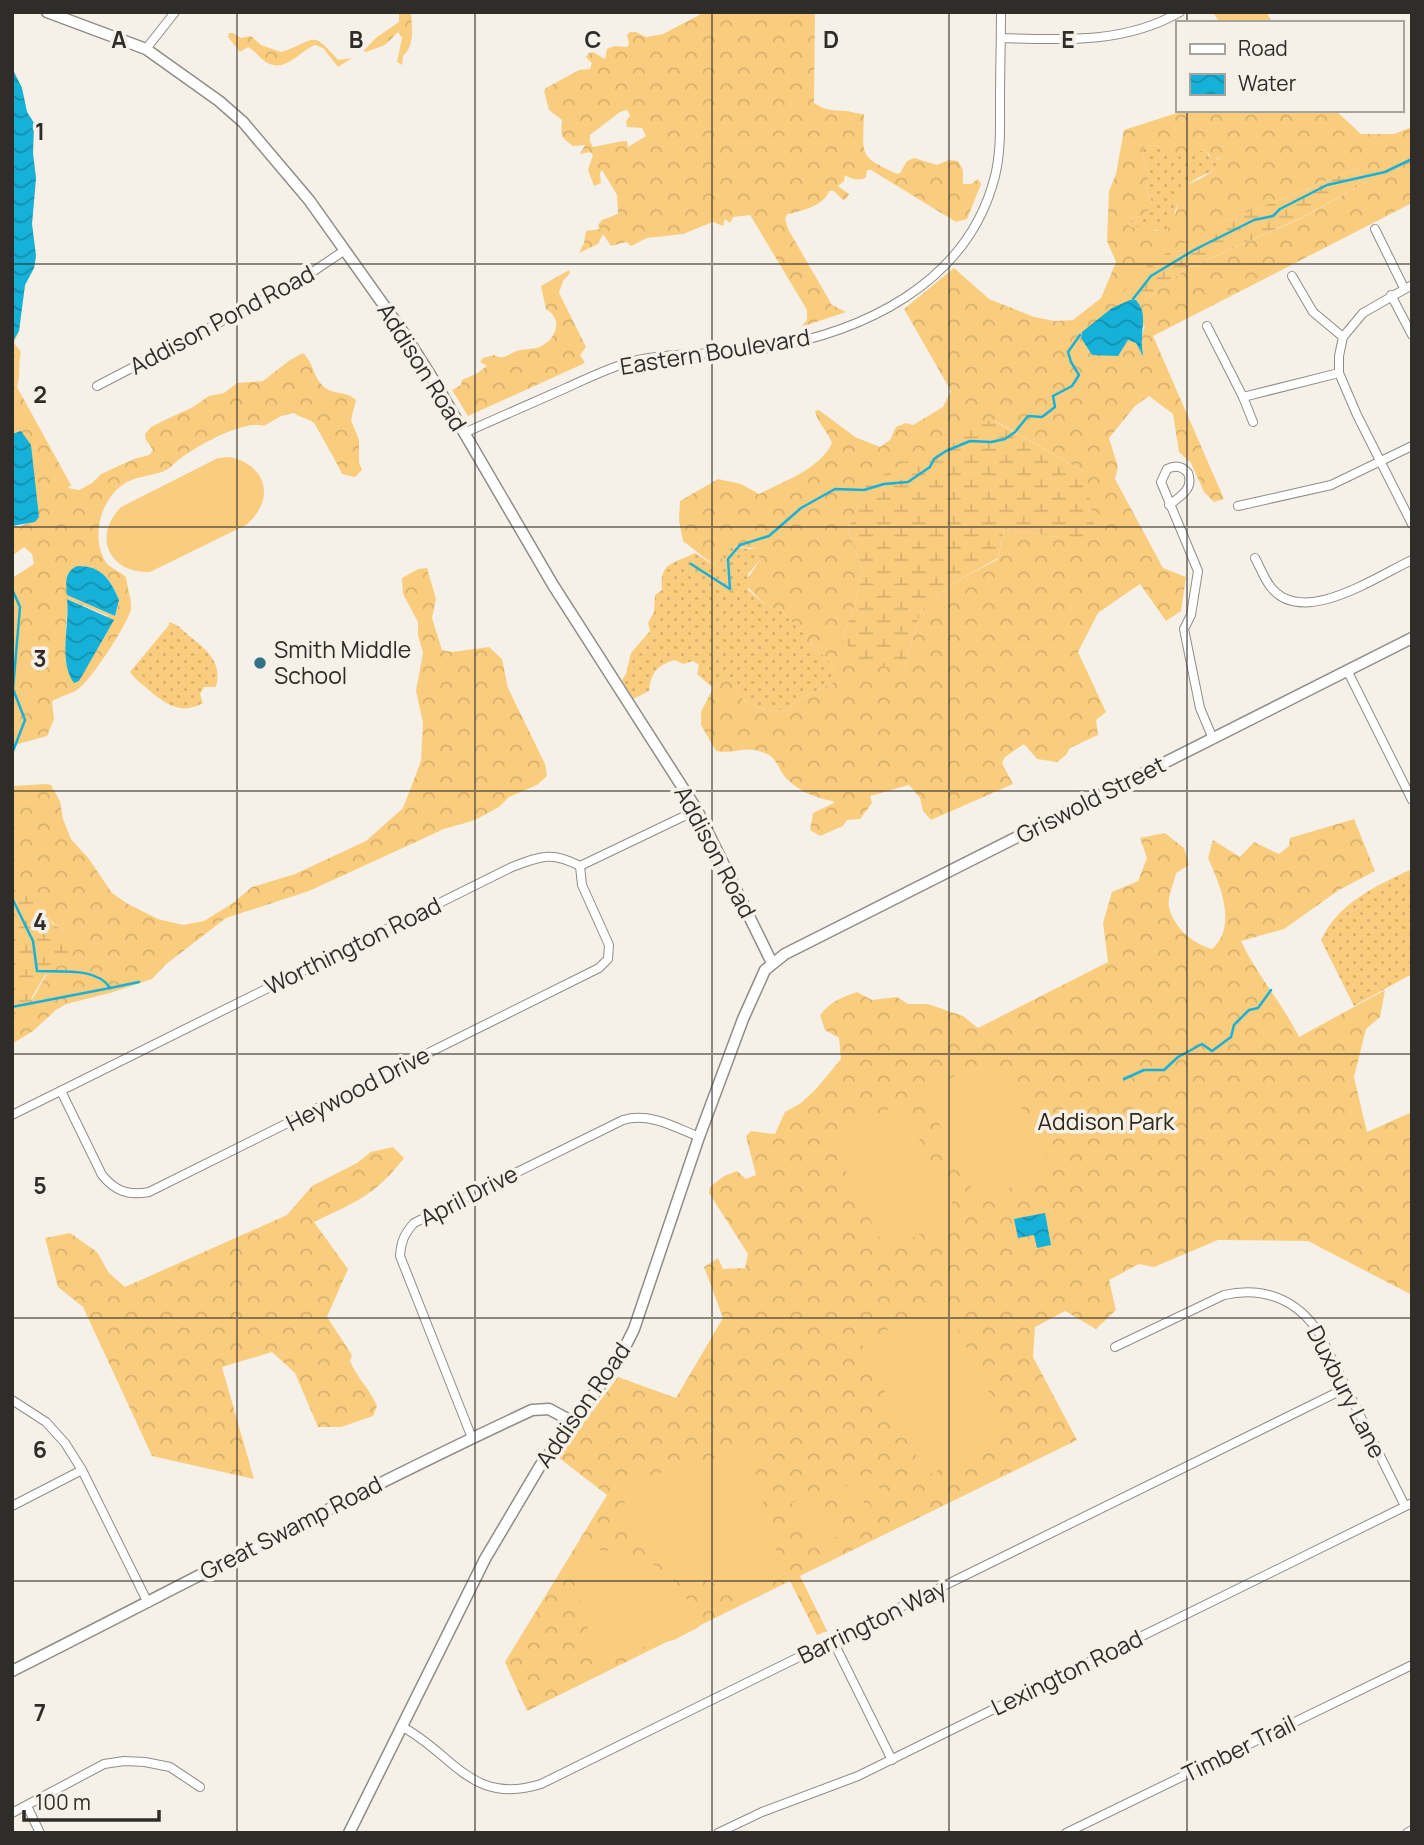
<svg xmlns="http://www.w3.org/2000/svg" width="1424" height="1845" font-family="Manrope,sans-serif">
	<defs>
		<pattern id="grass-dots" width="8" height="8" patternUnits="userSpaceOnUse" patternTransform="scale(1.75)"><rect width="8" height="8" fill="#facd7e"/><path d="M2 2h.1M6 6h.1" fill="none" stroke="#d7b06d" stroke-width="1.8" stroke-linecap="round"/></pattern>
		<pattern id="forest-crowns" width="20" height="18" patternUnits="userSpaceOnUse" patternTransform="scale(1.75)"><rect width="20" height="18" fill="#facd7e"/><path d="M2 6a3 3 0 1 1 6 0M12 15a3 3 0 1 1 6 0" fill="none" stroke="#d7b06d"/></pattern>
		<pattern id="wetland-marsh" width="20" height="14" patternUnits="userSpaceOnUse" patternTransform="scale(1.75)"><rect width="20" height="14" fill="#facd7e"/><path d="M1 5h8M5 5V1M11 12h8M15 12V8" fill="none" stroke="#d7b06d"/></pattern>
		<pattern id="water-waves" width="16" height="10" patternUnits="userSpaceOnUse" patternTransform="scale(1.75)"><rect width="16" height="10" fill="#16b1d8"/><path d="M0 5q4-4 8 0t8 0" fill="none" stroke="#1490af"/></pattern>
	</defs>
	<rect width="100%" height="100%" fill="#f5f1e9"/>
	<g fill="url(#grass-dots)">
		<path d="M1153,145L1183,154L1202,150L1207,151L1209,157L1223,160C1215,175 1198,174 1188,185C1176,199 1176,215 1168,230L1162,232L1145,226L1134,228L1128,225L1132,219L1144,215L1152,203L1146,188L1149,173L1142,154L1145,146Z"/>
		<path d="M729,546L750,549L757,547L760,560L748,574V590L766,605L780,610L806,636L813,647L828,659L834,671V682L796,701L788,710C757,712 744,706 728,679L713,688L697,674L699,665L693,661L683,664L675,660C657,665 651,673 649,691L633,699L622,680L626,674L631,653L650,631L648,623L654,612L655,595L662,590C659,562 673,564 695,553L715,566L724,548Z"/>
		<path d="M169,622C177,624 182,629 188,635C206,649 223,662 216,687H204L200,694L203,703C182,715 167,705 151,692C144,685 135,680 130,672L169,625Z"/>
		<path d="M1412,869V974L1354,1006L1321,940C1339,902 1376,886 1412,869Z"/>
	</g>
	<g fill="url(#forest-crowns)" fill-rule="evenodd">
		<path d="M399,12H411C412,27 415,46 403,56L402,65L397,62L402,38L398,32L385,45L366,52L363,51L377,37L399,22Z"/>
		<path d="M705,12H815L814,103C826,111 833,110 847,111C854,112 857,114 864,114C863,156 858,156 897,174L900,173L907,161L914,158L937,165L949,160L958,161L963,170V184H971L978,179L981,184L967,219L956,222L871,170H867L866,177C860,182 851,179 845,175L844,181L838,186L849,194L847,198L843,200L834,191H829C825,205 802,211 788,214L785,218L788,229L832,305L846,312L801,327L807,320V310L750,215L733,217L730,223L725,219L723,226L713,222L683,234L647,238L631,246L626,242L611,246L603,234L598,244L579,253L584,243L586,231L600,229L598,225L602,220L618,214L617,195L602,170L600,173L601,183L594,186L588,170L593,155L590,152L580,154L585,145L573,146C559,136 561,135 562,120L549,110L544,91L546,88L579,70L590,69L592,63L586,57L589,53L593,52L605,59L607,49L614,46L627,47L629,44L627,35L630,32H636L646,37L663,34ZM627,110L630,115L626,122L627,127L642,128L646,136L628,147L627,141H623L593,147L590,141V135L620,112Z"/>
		<polygon points="1217,12 1266,12 1273,23 1220,23 1214,14"/>
		<path d="M229,33H233L241,38L251,36L261,45L281,52C315,42 310,27 338,60L352,58L338,67L323,48L315,45C300,51 287,71 270,64C261,61 256,51 248,47L240,52L228,37Z"/>
		<path d="M12,68L22,88L27,112L34,123L33,154L36,178L32,224L36,256L34,268L25,285L19,331L14,343L21,352C18,364 21,375 17,387L71,485L68,488L79,490L92,483L101,474L134,459L149,455L153,450L146,440L145,434L151,427L165,420L193,407L209,396L224,393L237,383L263,381L290,360L303,353C314,363 313,378 324,387C334,395 347,391 356,400L351,420L359,440V462L362,470L355,477L342,474C341,470 316,426 314,423C308,418 300,418 294,413L281,416L264,426C243,420 199,445 181,458C176,461 173,466 168,469C157,476 140,475 127,482C102,496 90,534 105,561C110,569 120,571 126,577C127,588 132,599 131,609C128,624 90,682 77,690C70,694 60,697 52,701L54,719L47,736L18,744L12,749V578L34,564L32,554L24,547L12,556V526H21L39,517L36,503L12,514ZM77,566C101,566 111,579 119,600L115,616L67,595L69,573ZM68,599L108,616L69,673L66,628Z"/>
		<path d="M1186,110H1335L1361,134H1394L1412,127V203L1153,336L1224,499L1214,502L1204,492L1191,463L1179,452L1173,414L1149,396L1135,406L1109,438L1118,467L1115,479L1163,568L1186,577L1181,611L1166,621L1140,584L1098,613L1078,652L1106,712L1096,720L1098,735L1070,748L1066,755L1057,762L1037,759L1024,744L1005,757L1002,763L1013,784L931,820L923,811L920,798L909,785L870,796L872,803L860,819L847,820L843,826L820,836L810,830L813,813L834,803L833,801C815,798 798,791 785,777C779,770 777,760 769,755C746,743 738,755 716,751L701,725V712L713,688L728,679C744,706 756,712 788,710L796,701L834,682V671L828,659L813,647L806,636L780,610L766,605L744,584L760,560L756,547C746,550 736,544 725,548L722,552V563L715,566L683,541L679,521L680,501L718,479L741,484L759,494C784,481 820,469 832,443C828,432 817,422 815,411L819,410L855,437L880,447L890,440L896,427L906,423L913,425L943,407L951,391L904,309L954,268L989,299L1034,317L1055,321L1073,320L1101,298L1116,262L1107,241L1109,191L1116,174L1124,130ZM1152,145C1162,146 1167,152 1176,154C1187,156 1197,149 1207,151L1212,160L1217,158L1222,160C1214,176 1194,179 1180,190L1176,213L1169,218L1168,230L1156,231L1151,223L1134,228L1128,225L1132,219L1144,215L1150,208L1152,203L1146,188L1149,173L1142,154L1145,146ZM1356,169L1368,181L1300,219L1186,269L1145,300L1211,227ZM1145,326L1141,337L1143,355L1136,343L1127,340L1121,351L1092,355L1081,338L1080,335ZM994,420L1086,473L1057,537L1004,529L998,559L953,583L921,610L904,669L842,638L853,610L863,570L848,530L865,486Z"/>
		<path d="M569,270L570,273L563,281L559,293L586,347L580,355L585,363L468,416L452,390L461,385L462,380L476,374L487,366L480,362L483,358L494,355C506,361 508,353 520,350C526,349 532,349 537,348C555,342 565,320 546,309L541,286Z"/>
		<path d="M427,568L436,599L432,618L442,650L452,652L489,647L502,659L508,688L545,764L547,776L537,785L509,797L499,807L475,820L444,829L309,891L226,918L165,965L152,979L110,993L66,1004L56,1010L33,1031L12,1044V1014L33,998L49,970L66,961L64,932C45,919 34,895 12,888V786L46,784L51,785L60,801L63,819L71,839L89,859L112,893L128,904L158,919L183,925L204,921L233,903L252,887L295,874L366,841L403,808L421,761L423,723L416,691L423,653L418,635V622L403,594L402,578L418,569Z"/>
		<path d="M1354,819L1375,871L1339,890L1284,929L1241,941C1257,975 1282,1003 1299,1037L1385,990L1380,1017L1366,1029L1354,1077L1367,1132L1412,1112V1295L1308,1241L1218,1240L1154,1267L1139,1264L1109,1280L1116,1310L1096,1329L1065,1311L1035,1327L1033,1357L1077,1440L800,1576L827,1631L817,1635L790,1581L527,1711L505,1662L607,1495L558,1457L618,1377L676,1398L723,1318L704,1267L718,1258L723,1269L745,1268L748,1254L709,1193L710,1187L724,1176L737,1171L746,1179L756,1175L746,1136L751,1131L775,1134L785,1112L801,1103L816,1089L841,1059L839,1038L825,1030L820,1015C830,1002 842,997 857,992L872,1000L897,997L908,1004H928L963,1016L978,1028L1108,962L1103,923L1112,892L1138,881L1147,858L1140,838L1165,833L1184,848L1189,865L1176,873C1174,883 1167,897 1169,907C1174,928 1193,944 1212,949C1238,926 1220,885 1208,858L1213,840L1240,857L1254,842L1279,854L1289,846L1290,838Z"/>
		<path d="M393,1147L404,1158C375,1196 355,1202 314,1222L348,1269L327,1317L352,1355L350,1361C357,1378 370,1389 377,1406L373,1416L341,1427H318L295,1373L272,1352L222,1367L254,1479L152,1456L83,1307L58,1287L45,1238L70,1233L97,1252L109,1273L125,1287L287,1215L312,1186L357,1163L371,1152Z"/>
	</g>
	<g fill="url(#wetland-marsh)">
		<polygon points="1356,169 1368,181 1299,219 1186,269 1145,300 1122,294 1148,264 1211,227"/>
		<polygon points="993,420 1086,473 1096,540 1057,537 1004,529 998,558 953,583 921,610 904,669 863,664 842,638 853,610 863,570 848,530 865,486 958,430"/>
		<polygon points="12,888 29,895 53,924 64,932 68,936 70,949 66,961 45,975 25,1009 14,1015 12,1014"/>
	</g>
	<g fill="#facd7e">
		<path d="M230,457C267,465 276,500 246,525L150,572C109,574 92,536 121,507L218,458Z"/>
		<polygon points="995,1056 1051,1167 979,1203 923,1092"/>
		<polygon points="901,1103 958,1215 886,1251 830,1140"/>
		<polygon points="944,1302 1010,1435 926,1476 861,1343"/>
		<path d="M743,1452L750,1456L752,1460L783,1577C728,1606 658,1569 631,1519C625,1507 622,1495 619,1483Z"/>
		<polygon points="872,1473 886,1502 873,1509 859,1480"/>
		<polygon points="854,1482 868,1511 855,1518 841,1489"/>
		<polygon points="817,1491 840,1535 814,1548 792,1503"/>
		<path d="M600,1550C653,1554 682,1576 699,1627L674,1640L601,1657L594,1653L572,1563L580,1554Z"/>
	</g>
	<g fill="url(#water-waves)">
		<polygon points="12,68 22,88 27,112 34,123 33,154 36,178 32,224 36,256 34,268 25,285 19,331 12,343"/>
		<path d="M1130,300H1136C1147,313 1142,324 1142,339C1141,344 1143,351 1143,356L1136,343L1128,340L1118,356L1092,355L1081,338L1082,332L1112,308Z"/>
		<polygon points="21,431 31,445 39,517 35,522 12,526 12,434"/>
		<path d="M77,566C101,565 111,580 119,600L115,616L67,595C66,583 64,572 77,566Z"/>
		<path d="M67,599L114,620L79,681L74,683C58,661 70,624 67,599Z"/>
		<polygon points="1045,1213 1051,1245 1037,1248 1034,1235 1018,1238 1014,1219"/>
	</g>
	<g fill="none" stroke-linecap="round" stroke-linejoin="round">
		<g stroke="#16b1d8" stroke-width="2.5">
			<polyline points="1133,299 1151,276 1194,250 1254,220 1273,216 1280,209 1327,185 1385,172 1412,159"/>
			<polyline points="691,564 730,589 728,559 740,545 769,536 801,508 835,489 864,490 884,484 908,482 930,467 934,459 946,451 970,441 991,442 1005,439 1015,432 1028,416 1042,417 1055,407 1053,396 1072,386 1079,375 1071,362 1068,352 1080,335"/>
			<polyline points="12,589 20,607 13,689 25,720 13,751"/>
			<path d="M12,898L33,941L37,971C60,972 97,967 110,988L139,982"/>
			<polyline points="12,1007 110,988"/>
			<polyline points="1124,1079 1144,1070 1164,1070 1178,1057 1202,1044 1212,1051 1231,1037 1234,1025 1249,1010 1258,1008 1271,990"/>
		</g>
		<g stroke="#918d86" stroke-width="10">
			<g id="street">
				<path d="M1001,38C1062,40 1125,44 1180,12"/>
				<polyline points="146,49 175,12"/>
				<polyline points="1375,229 1404,288"/>
				<polyline points="1292,276 1313,312 1343,337"/>
				<polyline points="1412,285 1363,313 1343,337 1339,356 1339,373 1357,415 1412,524"/>
				<polyline points="1391,295 1412,335"/>
				<polyline points="1207,326 1243,397 1253,422"/>
				<polyline points="97,386 299,281 345,250"/>
				<polyline points="1243,397 1339,373"/>
				<path d="M464,433C498,418 532,403 566,388C586,379 608,368 630,362C672,351 718,356 762,349C862,333 968,284 995,176C1001,152 1000,127 1000,103C1000,72 1001,42 1001,12"/>
				<path d="M1169,505C1181,496 1194,489 1188,473C1182,466 1175,465 1167,469L1161,482L1198,571L1191,615L1184,629L1200,708L1213,739"/>
				<polyline points="1238,506 1331,485 1412,446"/>
				<path d="M1255,558C1260,567 1264,578 1270,586C1301,629 1377,576 1412,560"/>
				<polyline points="1348,672 1412,800"/>
				<path d="M61,1091L102,1175C115,1191 128,1196 149,1192L599,968L608,959L609,945L582,885L580,866"/>
				<path d="M12,1115L512,867C541,856 552,851 580,866L697,810"/>
				<path d="M1115,1347L1224,1295C1263,1286 1297,1299 1319,1333L1405,1506"/>
				<polyline points="12,1400 46,1422 65,1443 82,1470 148,1603"/>
				<path d="M472,1438L400,1256C401,1242 404,1234 414,1223L623,1120C649,1112 675,1127 699,1137"/>
				<polyline points="12,1506 82,1470"/>
				<polyline points="833,1641 892,1760"/>
				<path d="M401,1726C454,1754 471,1806 541,1784L1346,1388"/>
				<polyline points="27,1806 40,1833"/>
				<polyline points="12,1813 104,1764 124,1761 145,1762 170,1767 200,1787"/>
				<polyline points="718,1833 762,1812 858,1776 1412,1503"/>
				<polyline points="1066,1833 1412,1665"/>
				<polyline points="1407,1833 1412,1830"/>
			</g>
		</g>
		<g stroke="#918d86" stroke-width="13">
			<g id="secondary">
				<polyline points="47,12 146,49 219,101 243,122 309,200 405,335 434,381 553,585 697,810 772,963"/>
				<path d="M12,1671C185,1584 356,1492 532,1410L549,1409L573,1422"/>
				<polyline points="349,1833 485,1559 540,1466 602,1383 620,1357 634,1329 699,1137 743,1019 765,970 785,954 1412,638"/>
			</g>
		</g>
		<use href="#street" stroke="#fff" stroke-width="8"/>
		<use href="#secondary" stroke="#fff" stroke-width="10"/>
	</g>
	<path fill="none" stroke="#2f2d2a" stroke-width="2" stroke-opacity="0.55" d="M237,12V1833M475,12V1833M712,12V1833M949,12V1833M1187,12V23M1187,110V1833M12,264H1412M12,527H1412M12,791H1412M12,1054H1412M12,1318H1412M12,1581H1412"/>
	<circle fill="#327286" stroke="#f5f1e9" stroke-width="2.5" cx="260" cy="663" r="7"/>
	<g text-anchor="middle" stroke-width="7" stroke-linejoin="round" paint-order="stroke">
		<g font-size="23" fill="#2f2d2a" stroke="#f5f1e9">
			<text transform="translate(222 320) rotate(-28)" y="8">Addison Pond Road</text>
			<text transform="translate(715 352) rotate(-9)" y="8">Eastern Boulevard</text>
			<text transform="translate(422 367) rotate(58)" y="8">Addison Road</text>
			<text transform="translate(1091 800) rotate(-27)" y="8">Griswold Street</text>
			<text transform="translate(715 852) rotate(62)" y="8">Addison Road</text>
			<text transform="translate(353 946) rotate(-26)" y="8">Worthington Road</text>
			<text transform="translate(358 1089) rotate(-27)" y="8">Heywood Drive</text>
			<text transform="translate(469 1196) rotate(-27)" y="8">April Drive</text>
			<text transform="translate(1346 1392) rotate(63)" y="8">Duxbury Lane</text>
			<text transform="translate(583 1405) rotate(-55)" y="8">Addison Road</text>
			<text transform="translate(291 1528) rotate(-27)" y="8">Great Swamp Road</text>
			<text transform="translate(872 1622) rotate(-26)" y="8">Barrington Way</text>
			<text transform="translate(1067 1673) rotate(-26)" y="8">Lexington Road</text>
			<text transform="translate(1239 1749) rotate(-26)" y="8">Timber Trail</text>
		</g>
		<g font-size="23" fill="#2f2d2a" stroke="#f5f1e9" text-anchor="start">
			<text x="274" y="658">Smith Middle<tspan x="274" dy="26">School</tspan></text>
		</g>
		<g font-size="23" fill="#312817" stroke="#f5f1e9">
			<text x="1106" y="1130">Addison Park</text>
		</g>
	</g>
	<g font-size="23" text-anchor="middle" font-weight="bold" fill="#2f2d2a" stroke="#f5f1e9" stroke-width="7" stroke-linejoin="round" paint-order="stroke">
		<text x="119" y="48">A</text>
		<text x="356" y="48">B</text>
		<text x="593" y="48">C</text>
		<text x="831" y="48">D</text>
		<text x="1068" y="48">E</text>
		<text x="40" y="140">1</text>
		<text x="40" y="403">2</text>
		<text x="40" y="667">3</text>
		<text x="40" y="930">4</text>
		<text x="40" y="1194">5</text>
		<text x="40" y="1458">6</text>
		<text x="40" y="1721">7</text>
	</g>
	<rect width="1424" height="1845" fill="none" stroke="#2f2d2a" stroke-width="28"/>
	<rect x="1176" y="21" width="228" height="91" fill="#f5f1e9" stroke="#a6a39d" stroke-width="2"/>
	<rect x="1190" y="44" width="35" height="10" fill="#ffffff" stroke="#a6a39d" stroke-width="2"/>
	<text x="1238" y="56" font-size="21" fill="#2f2d2a">Road</text>
	<rect x="1190" y="74" width="35" height="21" fill="url(#water-waves)" stroke="#a6a39d" stroke-width="2"/>
	<text x="1238" y="91" font-size="21" fill="#2f2d2a">Water</text>
	<path d="M24 1810v10h135v-10" fill="none" stroke="#2f2d2a" stroke-width="3.5"/>
	<text x="35" y="1810" font-size="21" fill="#2f2d2a" stroke="#f5f1e9" stroke-width="5" paint-order="stroke">100 m</text>
</svg>
